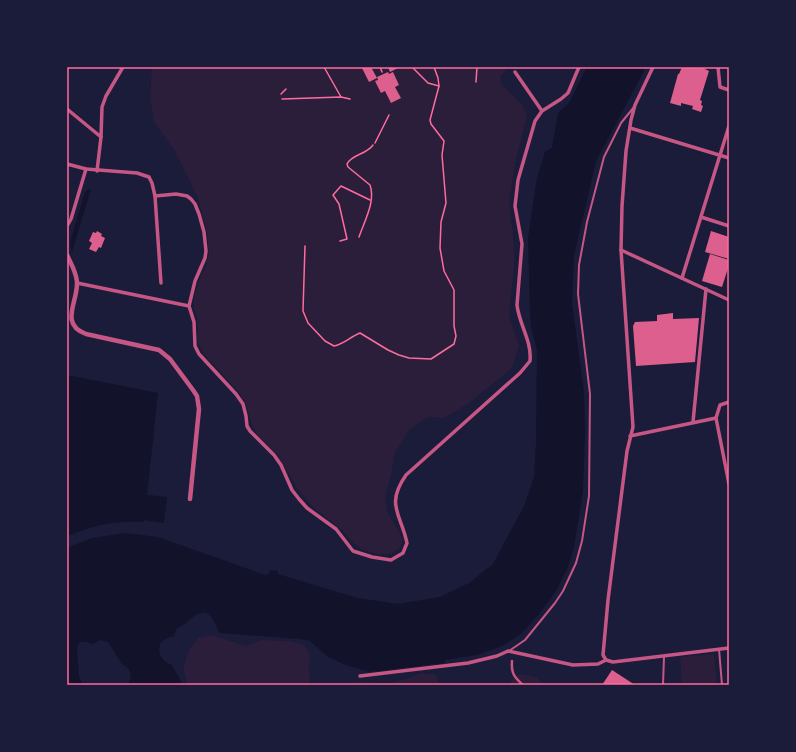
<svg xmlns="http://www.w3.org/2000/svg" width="796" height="752" font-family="'Alegreya Sans',sans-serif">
	<rect width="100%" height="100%" fill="#1b1b3a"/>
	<g fill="#2a1e3b">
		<polygon points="152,67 508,67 500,77 502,85 523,106 527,117 516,159 509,201 514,245 514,266 509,316 519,346 512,368 469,403 444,418 428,417 409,430 394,454 392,472 385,498 388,514 403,539 401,546 398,550 391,554 377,554 361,549 354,544 342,530 313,507 299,491 277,454 258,436 253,428 245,402 240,394 203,353 198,342 198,329 197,318 194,308 194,297 200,278 206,266 209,255 207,232 198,198 175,151 154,122 150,98"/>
		<path d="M212,635L246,646L261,640L289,641L304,645C310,652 312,658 308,667L310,672L309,685H188L183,668L189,650L198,638Z"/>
		<polygon points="714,654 717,685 682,685 680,657"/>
		<polygon points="421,673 436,675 438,682 444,685 351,685 355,682 388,683 403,680"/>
		<polygon points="520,674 536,677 544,685 509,685 513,678"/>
	</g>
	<g fill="#12122b">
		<path d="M587,67H646L596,161L574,256L572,303L584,393L585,432L583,491L574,547L568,567L556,591L540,613L521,634L502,646L477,655L445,660L444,663L369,672L346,665L328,657L310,641L300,639L219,633C217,628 215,622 212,618C204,607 194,616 187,622C184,625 179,627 176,629L174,636C171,637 167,638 165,639C154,646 160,662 171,664L181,681L179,685H128L131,678L129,669L122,664L108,642L100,640L92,644L86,642H80L77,648L79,676L82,683V685H67V548L92,538L125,533L158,537L262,574L268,575L270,570L278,571V574L357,598L398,604L440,597L469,583L493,564L524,506L534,477L536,443L537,350L531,327L530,312L528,238L537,178L545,152L552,148L558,113L569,103Z"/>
		<polygon points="91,189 72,252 70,245 71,239 85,192 87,190"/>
		<path d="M67,375L158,393L147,495L167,497L164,523L144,520V522C114,521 95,525 67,536Z"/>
	</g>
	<g fill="#dd5f8e">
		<polygon points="365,67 371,67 377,78 369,82 362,68"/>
		<polygon points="388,67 397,67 398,68 390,72"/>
		<polygon points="682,67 701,67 709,71 700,100 702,101 701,105 703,106 701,112 692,109 693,106 681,103 681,106 670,103 678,74 679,74"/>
		<polygon points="388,72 389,74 393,72 399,85 395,87 401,98 391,103 385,91 381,93 375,81 378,80 377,77"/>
		<polygon points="97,231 102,234 101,236 105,238 101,248 99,247 96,252 89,249 92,243 89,241 93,232 96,233"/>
		<polygon points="711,231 729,237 729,259 705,252"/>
		<polygon points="710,254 729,260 729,265 722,287 702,281"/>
		<polygon points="673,313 673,319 699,318 695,362 636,366 633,326 635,322 657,321 657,315"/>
		<polygon points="612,670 635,685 602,685"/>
	</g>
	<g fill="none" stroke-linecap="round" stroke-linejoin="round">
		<g stroke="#ff6b9d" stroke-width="1.5">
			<polyline points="324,67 341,97"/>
			<polyline points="380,67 382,72"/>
			<polyline points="412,67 428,83 439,86"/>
			<polyline points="476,82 477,67"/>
			<polyline points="281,94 286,89"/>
			<polyline points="282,99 341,97 350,99"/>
			<polyline points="375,143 389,115"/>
			<path d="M359,237C364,222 376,201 370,185L348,167L347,164C352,154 366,155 373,145"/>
			<polyline points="340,241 347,239 339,204 333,195 341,186 370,200"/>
			<path d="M305,246L303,311L308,323L325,341L334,346C344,344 350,337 360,333L388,350L399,355L409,358L431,359L454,344L456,336L454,326V290L444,271L440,248L441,222L446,203L442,155L444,141L431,124L430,120L439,86L438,78L434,67"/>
		</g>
		<g stroke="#c65784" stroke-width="2">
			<polyline points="719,649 722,685"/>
			<polyline points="509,651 525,640 555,603 563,591 576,563 582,541 589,496 590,394 578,294 579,265 587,222 604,157 621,123 634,107"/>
			<polyline points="663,685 664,657"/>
		</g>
		<path stroke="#c65784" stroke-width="2.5" d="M512,661C511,673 514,677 523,685"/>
		<g stroke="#c65784" stroke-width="3.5">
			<polyline points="653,67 635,105 631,120 626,151 622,206 621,250 633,427 627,451 608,600 603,655 606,660 613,662 729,648"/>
			<polyline points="718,67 720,87 729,90"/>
			<polyline points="515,72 542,111"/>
			<polyline points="67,109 101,137"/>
			<polyline points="630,128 729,158"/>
			<polyline points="67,164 86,169 137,173 149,177 152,183 155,196 161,283"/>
			<polyline points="97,171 101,137 102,107 106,96 123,67"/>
			<path d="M155,196L176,194L187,196L191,199L195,204L199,214L204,232L206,251L205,258L195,281L189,306L194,322L195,346L199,354L236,394L243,404L246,416L247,426L250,431L274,455L281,465L292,490L299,499L307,508L336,529L353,551L372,557L391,560L403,553L407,543C401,514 385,505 406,475L520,373L530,361C532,341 519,324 517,305L522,244L515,206L518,180L535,121L542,111L561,99L568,93L579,67"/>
			<polyline points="701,217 729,226"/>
			<polyline points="67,226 71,219 86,169"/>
			<polyline points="621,250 729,300"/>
			<polyline points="682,278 729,126"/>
			<polyline points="77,283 189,306"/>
			<polyline points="729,402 720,405 716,418 729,484"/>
			<polyline points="693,422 706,289"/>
			<polyline points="630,436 716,418"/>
			<polyline points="360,676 468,663 497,656 508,651 573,665 598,664 606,660"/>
		</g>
		<path stroke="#c65784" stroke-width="4.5" d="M67,255C71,264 76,271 77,282C78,302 59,324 86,334L159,350L170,359L193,390L197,396L199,409L190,499"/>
	</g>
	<rect width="796" height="752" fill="none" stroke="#1b1b3a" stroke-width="136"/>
	<rect x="68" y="68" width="660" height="616" fill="none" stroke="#ff6b9d" stroke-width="1.5"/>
</svg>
